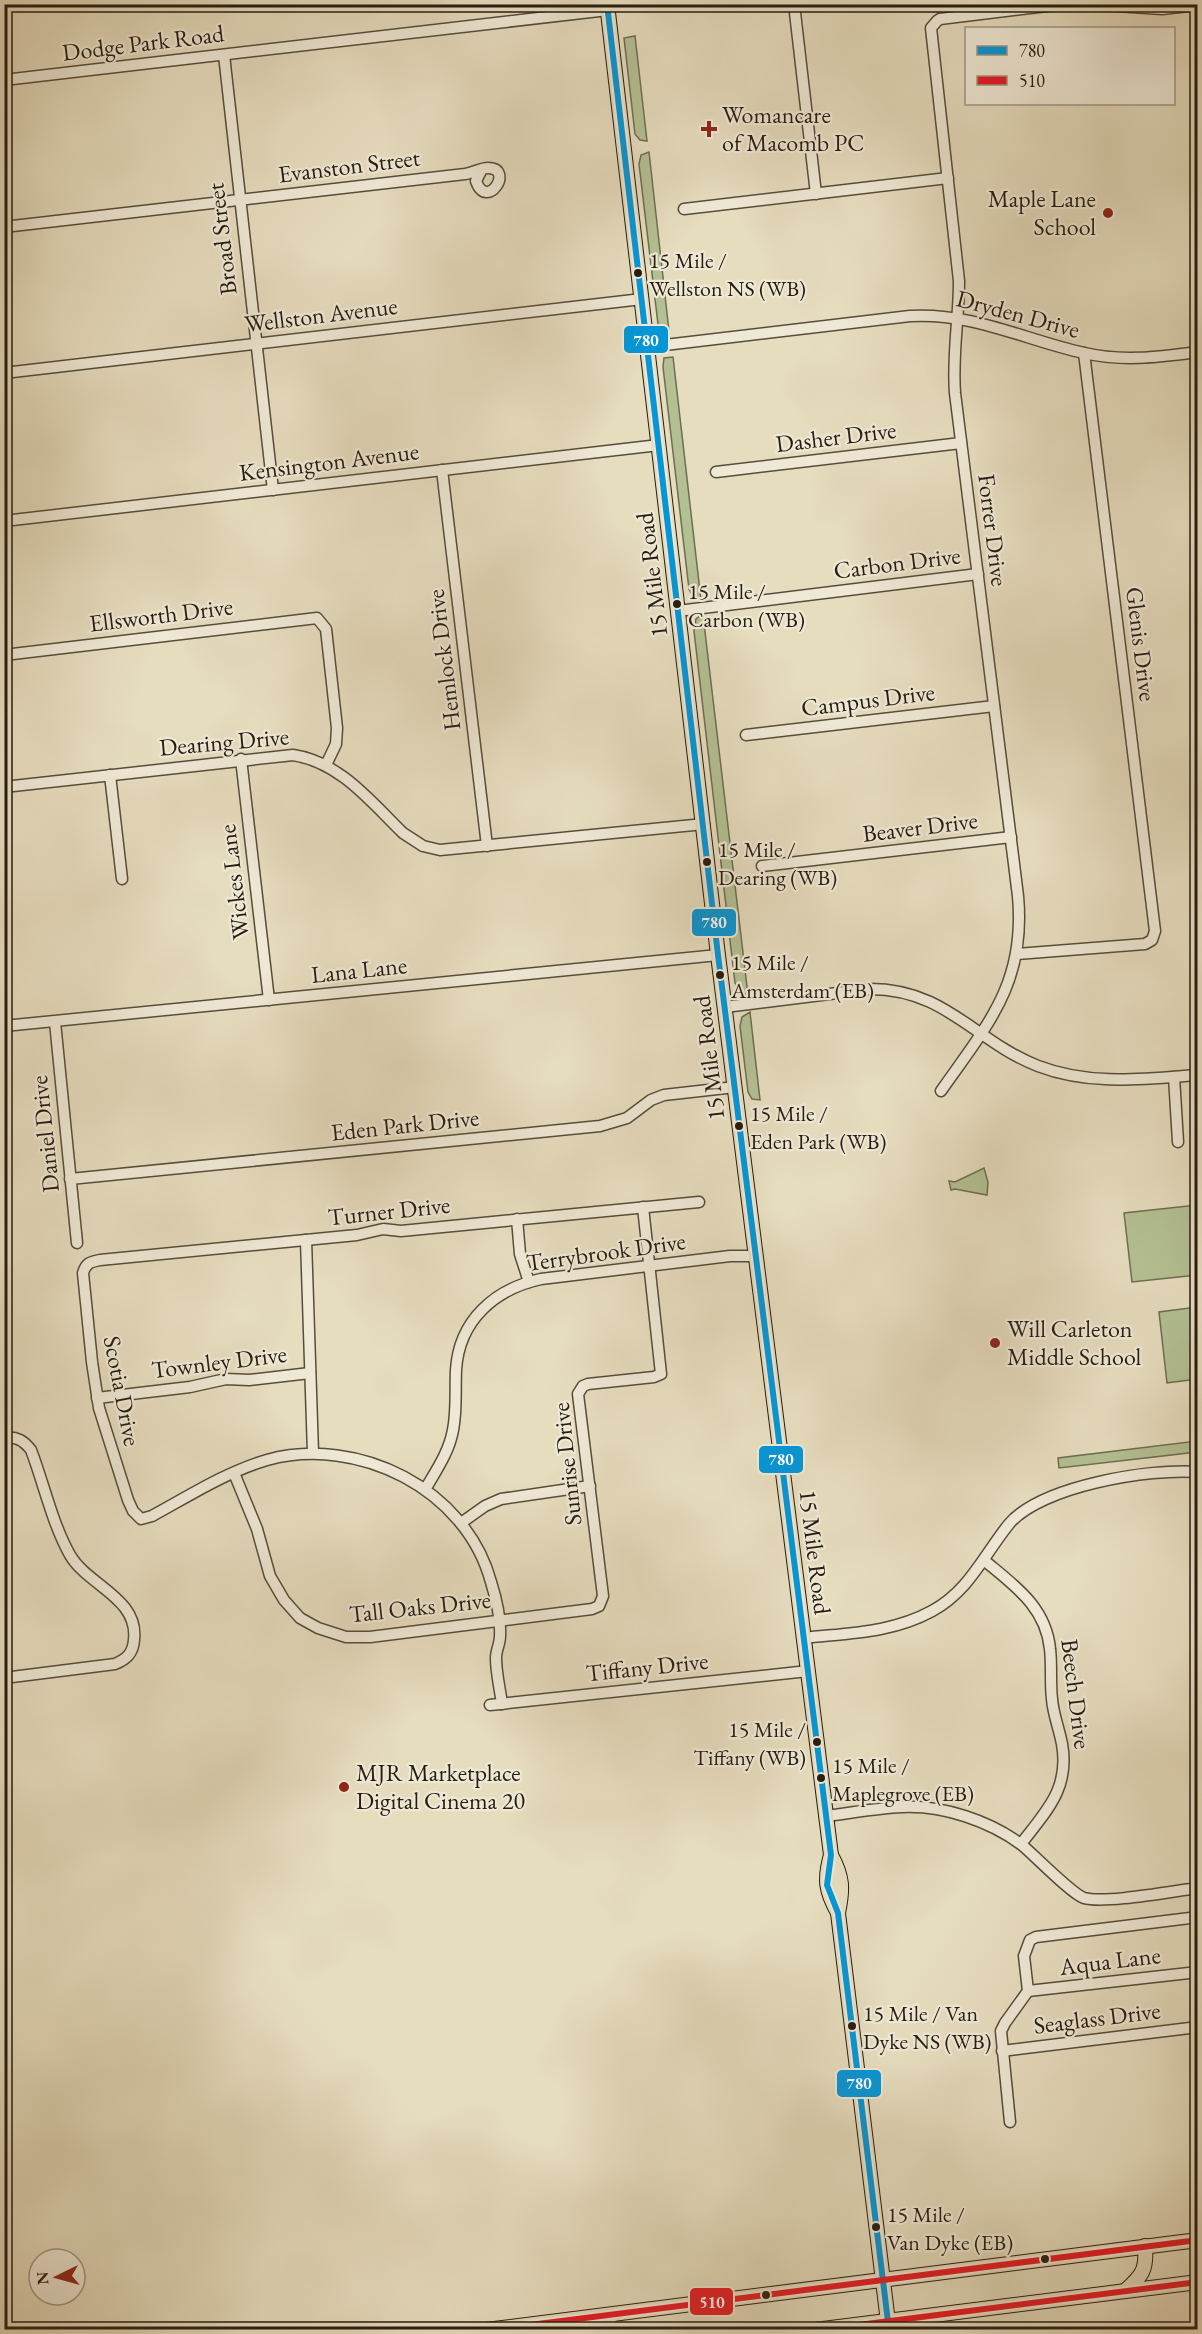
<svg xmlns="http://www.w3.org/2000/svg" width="1202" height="2334" font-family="'EB Garamond',serif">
	<rect width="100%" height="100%" fill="#e6dcbe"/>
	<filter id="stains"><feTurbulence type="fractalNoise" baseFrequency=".00333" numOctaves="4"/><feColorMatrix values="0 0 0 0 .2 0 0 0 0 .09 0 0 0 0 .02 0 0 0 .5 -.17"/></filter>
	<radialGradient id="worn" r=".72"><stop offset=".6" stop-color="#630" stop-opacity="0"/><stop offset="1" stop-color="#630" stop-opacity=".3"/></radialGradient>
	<g fill="#b3c093" stroke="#6c6e52" stroke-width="1.5">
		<polygon points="635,36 647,141 640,140 635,134 624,38"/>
		<polygon points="649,152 669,331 660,332 658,324 639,164 641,155"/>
		<polygon points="673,357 701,600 693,597 689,589 663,367 664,358"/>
		<polygon points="703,614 703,615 748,995 740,992 735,983 694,631 696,619"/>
		<polygon points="750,1012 760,1100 752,1099 748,1092 740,1026 742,1017"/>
		<polygon points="984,1168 988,1182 987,1195 955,1189 951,1190 949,1181 955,1182"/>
		<polygon points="1197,1205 1197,1275 1132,1282 1124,1213"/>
		<polygon points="1197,1307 1197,1379 1167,1383 1159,1312"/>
		<polygon points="1197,1441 1197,1452 1059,1468 1058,1458"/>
	</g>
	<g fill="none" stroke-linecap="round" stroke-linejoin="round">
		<g stroke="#564d3c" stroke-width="13">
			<g id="minor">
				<polyline points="794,4 816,194"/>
				<polyline points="1085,4 1162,9 1198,5"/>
				<polyline points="224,55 273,490"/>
				<polyline points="4,80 608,10"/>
				<polyline points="684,209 948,178"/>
				<path d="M4,227L465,174C472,173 481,168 488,168C515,168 487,212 476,181L481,171"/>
				<path d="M648,347L910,316C972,312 1025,340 1084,353C1123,362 1159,357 1198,352"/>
				<polyline points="4,373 642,299"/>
				<polyline points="442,470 487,846"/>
				<polyline points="716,472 961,443"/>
				<polyline points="4,521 659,445"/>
				<polyline points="678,611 978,574"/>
				<polyline points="4,655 317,618 326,629 337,728 336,744 326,765"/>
				<polyline points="746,735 994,706"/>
				<polyline points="241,759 269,1000"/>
				<polyline points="110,775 122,879"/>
				<path d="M4,787L293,755C340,762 371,802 403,833L423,846L440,850L704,824"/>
				<polyline points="762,866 1011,837"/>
				<polyline points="1017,954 1145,944 1152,940 1155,931 1084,353"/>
				<path d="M725,1007L870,989C946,989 974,1041 1038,1066C1090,1086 1144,1079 1198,1075"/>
				<polyline points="55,1022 77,1243"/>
				<polyline points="4,1026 718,955"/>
				<polyline points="1174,1077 1178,1142"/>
				<path d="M941,1091C988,1024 1026,983 1018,896L955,393C952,355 959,319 959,281L931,28L937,21L940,19L1064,4"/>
				<polyline points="70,1179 600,1126 627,1118 651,1100 664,1095 735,1087"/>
				<polyline points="517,1219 520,1254 529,1282"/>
				<polyline points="306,1240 313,1453"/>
				<polyline points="97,1398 190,1387 226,1379 249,1380 310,1373"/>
				<path d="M4,1438C17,1436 24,1441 31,1450C44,1484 52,1523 70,1555C88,1586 139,1598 134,1640C133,1653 127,1659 115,1664L4,1678"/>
				<polyline points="234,1473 257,1529 270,1576 284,1600 300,1618 318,1628 346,1637 370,1637 592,1609 599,1606 603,1596 578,1394 583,1386 588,1384 654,1377 661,1374 643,1207"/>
				<path d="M426,1488C437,1469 449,1452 453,1430C457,1410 455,1390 456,1370C459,1320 495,1289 541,1279L730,1256H756"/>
				<polyline points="461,1523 485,1506 501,1499 590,1486"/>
				<path d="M985,1561C1015,1586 1046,1607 1050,1649C1052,1666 1050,1683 1052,1699C1053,1714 1059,1728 1062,1744C1070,1789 1046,1811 1021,1844"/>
				<path d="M804,1638C848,1633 892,1633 932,1611C969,1591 984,1555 1009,1524C1041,1486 1150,1468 1198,1472"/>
				<path d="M502,1704C500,1689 496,1673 496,1658C496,1650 500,1644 500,1636C501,1619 496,1598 491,1582C466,1489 358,1435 267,1460C226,1472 189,1496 152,1516L141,1519L133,1511L128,1500L99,1408L92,1362L83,1273C86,1263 90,1262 100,1260L357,1235L383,1229L401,1231L699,1202"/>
				<polyline points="490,1705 808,1671"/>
				<path d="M825,1816C851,1813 877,1808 902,1807C943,1805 990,1821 1022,1845C1035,1856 1072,1894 1084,1898C1105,1904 1173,1891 1198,1888"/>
				<polyline points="1028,1991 1198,1972"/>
				<polyline points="1002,2051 1198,2027"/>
				<polyline points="1010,2122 1001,2031 1005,2023 1028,1991 1024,1956 1030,1940 1036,1937 1198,1917"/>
			</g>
		</g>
		<g stroke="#261d11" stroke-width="16">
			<g id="major">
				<path d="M607,4L718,955L831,1855C843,1877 843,1889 838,1913"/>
				<path d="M831,1855C824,1880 826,1891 838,1913L889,2330"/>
				<path d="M1125,2291C1142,2276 1147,2270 1145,2246"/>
				<polyline points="486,2330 1198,2240"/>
				<polyline points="596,2330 612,2315"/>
				<polyline points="815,2330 1198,2282"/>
			</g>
		</g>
		<use href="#minor" stroke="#efe8d5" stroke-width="10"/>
		<use href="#major" stroke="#e6dcbe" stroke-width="14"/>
		<g stroke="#efe8d5" stroke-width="10">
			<polyline id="bus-1" points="607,4 718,955 831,1855 827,1885 838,1913 889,2330"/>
		</g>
		<g stroke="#efe8d5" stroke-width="10">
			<g id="bus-2">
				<polyline points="490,2330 1198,2240"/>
				<polyline points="819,2330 1198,2282"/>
			</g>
		</g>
		<use href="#bus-1" stroke="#0696d7" stroke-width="6"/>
		<use href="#bus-2" stroke="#e51a23" stroke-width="6"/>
	</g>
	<g fill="#8f2418" stroke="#efe8d5" stroke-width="2">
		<path d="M706 120h6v6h6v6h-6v6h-6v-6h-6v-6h6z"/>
		<circle cx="1108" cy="213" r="6"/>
		<circle cx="995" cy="1343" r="6"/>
		<circle cx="344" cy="1787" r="6"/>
	</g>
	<g fill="#261d11" stroke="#efe8d5" stroke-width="2">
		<circle cx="638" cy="273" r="5"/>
		<circle cx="677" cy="604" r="5"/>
		<circle cx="707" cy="862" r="5"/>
		<circle cx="720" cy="975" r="5"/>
		<circle cx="739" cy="1126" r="5"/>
		<circle cx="817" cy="1742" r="5"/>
		<circle cx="821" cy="1778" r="5"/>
		<circle cx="852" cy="2026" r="5"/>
		<circle cx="876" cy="2227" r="5"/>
		<circle cx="1045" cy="2259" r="5"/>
		<circle cx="766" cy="2295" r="5"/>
	</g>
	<g text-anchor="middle" stroke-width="4.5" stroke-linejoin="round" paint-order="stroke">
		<g font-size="22" fill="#261d11" stroke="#efe8d5" text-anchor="start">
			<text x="649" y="268">15 Mile /<tspan x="649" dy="28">Wellston NS (WB)</tspan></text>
			<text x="688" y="599">15 Mile /<tspan x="688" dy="28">Carbon (WB)</tspan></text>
			<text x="718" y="857">15 Mile /<tspan x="718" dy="28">Dearing (WB)</tspan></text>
			<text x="731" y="970">15 Mile /<tspan x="731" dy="28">Amsterdam (EB)</tspan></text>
			<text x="750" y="1121">15 Mile /<tspan x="750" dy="28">Eden Park (WB)</tspan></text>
			<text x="806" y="1737" text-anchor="end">15 Mile /<tspan x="806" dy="28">Tiffany (WB)</tspan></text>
			<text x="832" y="1773">15 Mile /<tspan x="832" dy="28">Maplegrove (EB)</tspan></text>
			<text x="863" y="2021">15 Mile / Van<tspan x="863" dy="28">Dyke NS (WB)</tspan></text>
			<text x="887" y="2222">15 Mile /<tspan x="887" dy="28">Van Dyke (EB)</tspan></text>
		</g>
		<g font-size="24" fill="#261d11" stroke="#efe8d5">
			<text transform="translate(143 43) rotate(-7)" y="8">Dodge Park Road</text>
			<text transform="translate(349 166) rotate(-7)" y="8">Evanston Street</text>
			<text transform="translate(222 239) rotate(-97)" y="8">Broad Street</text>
			<text transform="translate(1018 314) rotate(15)" y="8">Dryden Drive</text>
			<text transform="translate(321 315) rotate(-7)" y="8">Wellston Avenue</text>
			<text transform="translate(836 437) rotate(-7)" y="8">Dasher Drive</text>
			<text transform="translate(329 462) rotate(-7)" y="8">Kensington Avenue</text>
			<text transform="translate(993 530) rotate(83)" y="8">Forrer Drive</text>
			<text transform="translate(897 563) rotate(-7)" y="8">Carbon Drive</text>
			<text transform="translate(652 575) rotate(-97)" y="8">15 Mile Road</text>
			<text transform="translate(161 615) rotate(-7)" y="8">Ellsworth Drive</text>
			<text transform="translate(1141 644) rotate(83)" y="8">Glenis Drive</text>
			<text transform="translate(444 660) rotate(-97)" y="8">Hemlock Drive</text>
			<text transform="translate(868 700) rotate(-7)" y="8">Campus Drive</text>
			<text transform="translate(224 742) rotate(-5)" y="8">Dearing Drive</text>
			<text transform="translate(920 827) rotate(-7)" y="8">Beaver Drive</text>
			<text transform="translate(234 882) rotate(-97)" y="8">Wickes Lane</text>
			<text transform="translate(359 970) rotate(-6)" y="8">Lana Lane</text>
			<text transform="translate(709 1058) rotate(-97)" y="8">15 Mile Road</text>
			<text transform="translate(405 1125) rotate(-6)" y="8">Eden Park Drive</text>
			<text transform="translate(45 1134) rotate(-96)" y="8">Daniel Drive</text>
			<text transform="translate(389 1211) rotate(-6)" y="8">Turner Drive</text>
			<text transform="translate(606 1252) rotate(-8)" y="8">Terrybrook Drive</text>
			<text transform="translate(219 1362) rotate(-7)" y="8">Townley Drive</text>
			<text transform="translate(122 1391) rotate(79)" y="8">Scotia Drive</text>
			<text transform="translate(567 1464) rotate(-96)" y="8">Sunrise Drive</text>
			<text transform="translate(815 1552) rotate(83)" y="8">15 Mile Road</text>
			<text transform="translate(420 1607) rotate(-6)" y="8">Tall Oaks Drive</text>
			<text transform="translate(647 1667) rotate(-6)" y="8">Tiffany Drive</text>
			<text transform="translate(1076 1694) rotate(83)" y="8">Beech Drive</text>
			<text transform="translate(1110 1961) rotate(-7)" y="8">Aqua Lane</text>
			<text transform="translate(1097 2018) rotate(-7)" y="8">Seaglass Drive</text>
		</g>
		<g font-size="24" fill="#261d11" stroke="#efe8d5" text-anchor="start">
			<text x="722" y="123">Womancare<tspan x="722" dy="28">of Macomb PC</tspan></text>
			<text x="1096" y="207" text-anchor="end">Maple Lane<tspan x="1096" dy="28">School</tspan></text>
			<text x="1007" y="1337">Will Carleton<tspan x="1007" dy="28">Middle School</tspan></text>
			<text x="356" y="1781">MJR Marketplace<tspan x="356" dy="28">Digital Cinema 20</tspan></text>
		</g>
	</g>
	<g stroke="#efe8d5" stroke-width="2">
		<rect x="623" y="325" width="46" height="29" rx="6" fill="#0696d7"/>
		<rect x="691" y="908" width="46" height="29" rx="6" fill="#0696d7"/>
		<rect x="758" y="1445" width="46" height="29" rx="6" fill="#0696d7"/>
		<rect x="836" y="2069" width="46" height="29" rx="6" fill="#0696d7"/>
		<rect x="689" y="2287" width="45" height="29" rx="6" fill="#e51a23"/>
	</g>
	<g font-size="16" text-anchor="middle" font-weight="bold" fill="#fff">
		<text x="646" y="346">780</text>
		<text x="714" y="928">780</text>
		<text x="781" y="1465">780</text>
		<text x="859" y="2089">780</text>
		<text x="712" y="2308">510</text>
	</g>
	<rect width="1202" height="2334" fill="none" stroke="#e6dcbe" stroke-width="24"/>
	<rect x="6" y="6" width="1190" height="2322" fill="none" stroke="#261d11" stroke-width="3"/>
	<rect x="12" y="12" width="1178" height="2310" fill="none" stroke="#261d11" stroke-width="1.5"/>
	<rect x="965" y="27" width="210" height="78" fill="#efe8d5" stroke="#9f9787" stroke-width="1.5"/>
	<rect x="977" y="46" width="30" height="9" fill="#0696d7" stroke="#9f9787" stroke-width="1.5"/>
	<text x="1019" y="57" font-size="18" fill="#261d11">780</text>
	<rect x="977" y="76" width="30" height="9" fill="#e51a23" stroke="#9f9787" stroke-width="1.5"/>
	<text x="1019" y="87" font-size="18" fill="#261d11">510</text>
	<g transform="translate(57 2277) rotate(265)"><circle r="28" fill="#efe8d5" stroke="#9f9787" stroke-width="1.5"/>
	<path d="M0-4.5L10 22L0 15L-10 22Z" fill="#8f2418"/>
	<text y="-9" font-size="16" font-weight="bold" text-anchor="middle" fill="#261d11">N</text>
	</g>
	<rect width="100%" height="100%" filter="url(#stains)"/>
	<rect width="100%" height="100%" fill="url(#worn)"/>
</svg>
